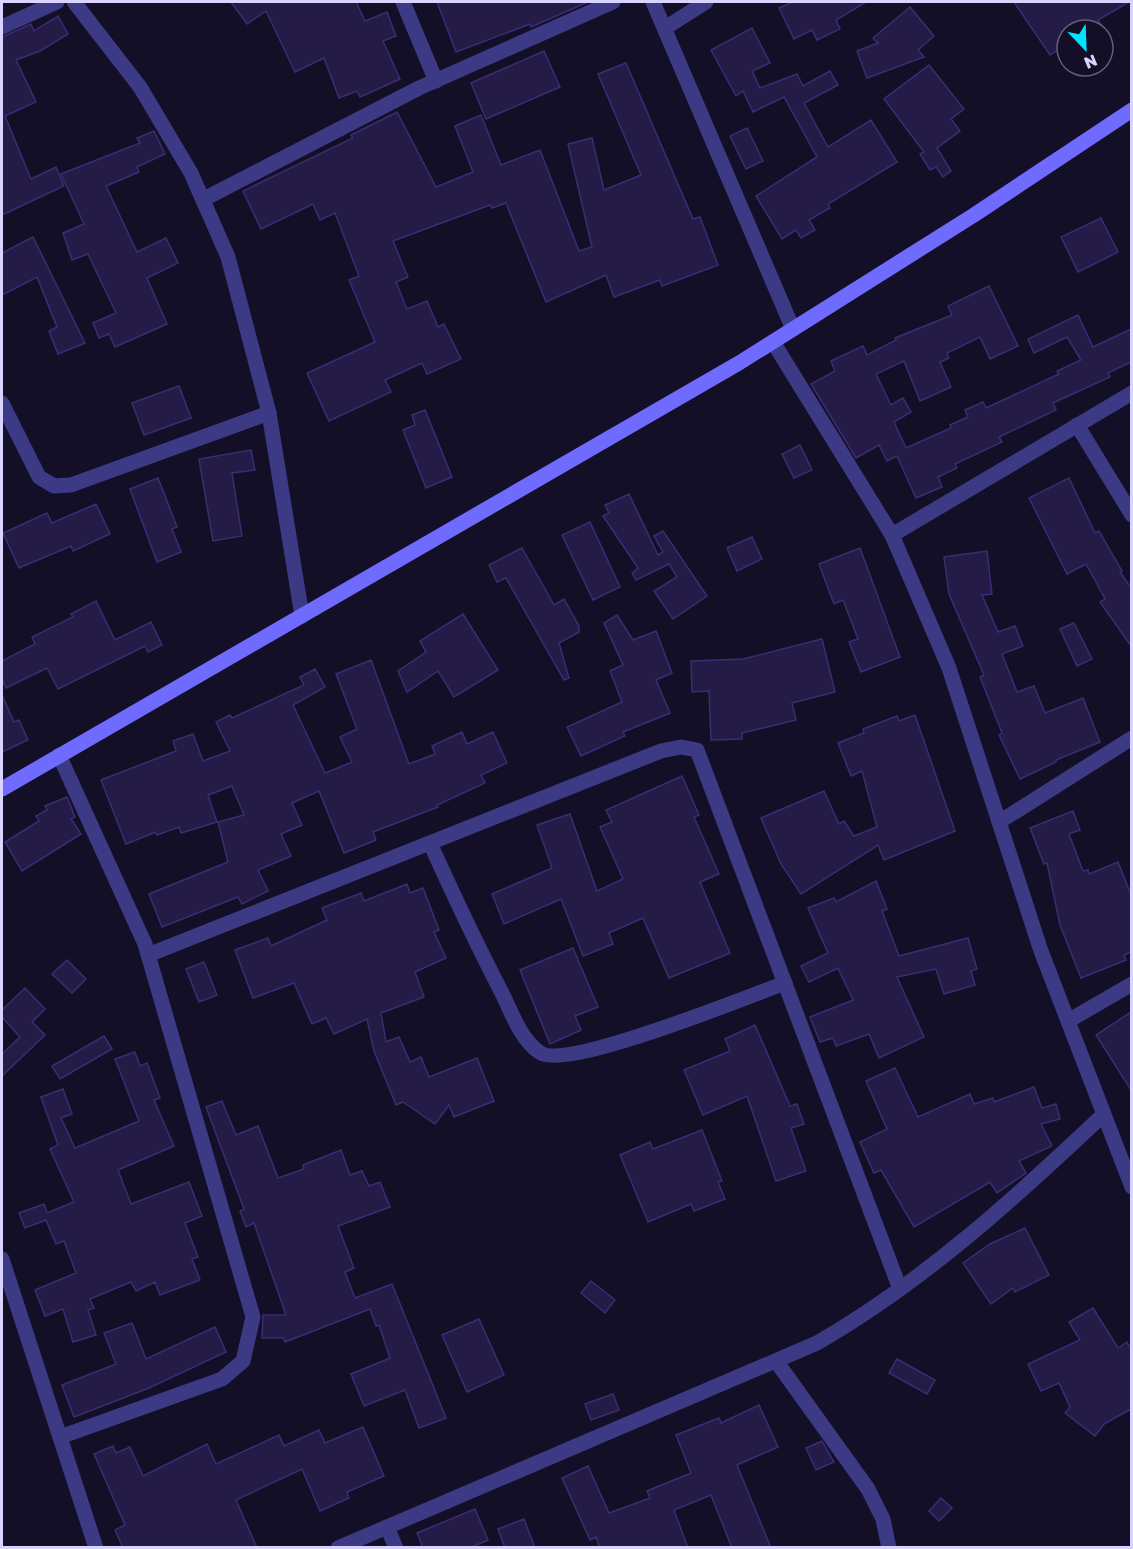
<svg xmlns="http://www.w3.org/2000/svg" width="1133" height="1549" font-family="'Golos Text',sans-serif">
	<rect width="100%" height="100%" fill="#130f26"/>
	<g fill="#241b47" stroke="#3b2d73" stroke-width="1.5">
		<polygon points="231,2 356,2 365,21 387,12 396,36 383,41 400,79 360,97 357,91 339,98 324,58 295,72 266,11 247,24"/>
		<polygon points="437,2 588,2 531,27 530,24 456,52"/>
		<polygon points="793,2 866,2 836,20 840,29 817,40 812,30 794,39 779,8"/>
		<polygon points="1014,2 1129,2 1098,20 1104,30 1067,30 1067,44 1050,55"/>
		<polygon points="910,7 934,36 918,50 924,57 867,78 857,51 878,43 873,38"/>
		<polygon points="58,16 68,34 40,51 16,60 36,102 5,116 31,179 56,167 64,186 2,215 2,37 31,24 34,31"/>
		<polygon points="752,28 770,63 752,71 760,88 797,74 803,86 830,71 838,85 804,103 828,147 871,120 897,162 828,204 830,208 809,220 815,230 801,238 796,230 782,239 756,196 817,157 784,97 753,112 743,91 736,96 711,50"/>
		<polygon points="544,51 560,87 486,119 471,83"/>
		<polygon points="626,63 693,219 700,217 718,265 662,286 660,280 614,297 606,275 546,302 506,203 492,208 490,205 393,241 408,277 396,282 407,309 427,301 438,327 444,324 461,359 427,374 422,363 385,380 391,392 329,421 307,373 375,342 349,280 359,276 335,213 320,220 313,204 261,229 243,191 353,138 351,135 397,112 436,187 473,172 455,126 481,115 501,165 540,150 579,251 592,247 568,144 592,138 604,190 641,175 598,74"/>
		<polygon points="929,65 964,109 951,119 960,131 937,148 951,171 943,177 936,167 930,170 920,154 924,152 884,99"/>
		<polygon points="747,128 763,161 746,169 730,136"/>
		<polygon points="154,131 165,154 137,167 139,172 106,186 137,252 166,238 178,263 147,278 167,324 115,347 109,334 99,338 93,323 116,313 88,254 72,260 63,233 84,224 61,174 140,143 137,138"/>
		<polygon points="1101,218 1118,252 1078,272 1061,237"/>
		<polygon points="33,237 85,343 58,354 49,331 57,327 37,277 2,295 2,253"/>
		<polygon points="989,286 1018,346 990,359 980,337 947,353 949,358 940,362 951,387 920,401 904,361 876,374 891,405 903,398 911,412 894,422 906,448 951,428 950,425 968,417 965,410 983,402 986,408 1059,374 1057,371 1081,360 1067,337 1034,353 1028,339 1078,315 1093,347 1131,329 1131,362 1108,373 1110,377 1053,403 1056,410 999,437 1002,442 955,464 957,468 938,477 942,487 916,498 897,456 887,461 879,445 856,458 811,384 835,371 831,361 863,346 867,355 896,340 895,338 952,315 948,306"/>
		<polygon points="179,386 191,418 144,435 132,403"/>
		<polygon points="425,410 452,477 426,488 403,430 415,425 412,415"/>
		<polygon points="800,445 812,470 794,478 782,454"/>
		<polygon points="251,450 255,470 232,473 242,536 213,541 199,459"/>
		<polygon points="158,478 177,527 172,529 181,552 157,562 130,489"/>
		<polygon points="1069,478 1095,533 1099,531 1122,571 1120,572 1131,588 1131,646 1100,602 1105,599 1086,564 1067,574 1029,498"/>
		<polygon points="629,494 658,555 663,552 654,536 663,531 707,596 673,619 654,591 677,577 669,564 636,580 632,573 638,568 603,516 609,513 605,505"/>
		<polygon points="96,504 110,534 73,551 71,546 19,568 3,533 47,513 52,523"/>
		<polygon points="590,522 620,587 593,600 562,535"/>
		<polygon points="752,537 762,559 737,571 727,548"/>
		<polygon points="522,548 554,605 564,599 579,626 579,632 559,643 569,678 564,680 506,578 497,582 489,565"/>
		<polygon points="860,548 900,657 861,672 849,642 858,639 843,600 834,604 819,564"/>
		<polygon points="987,551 992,594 982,595 998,632 1015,626 1023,646 1002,654 1017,692 1034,686 1045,713 1083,698 1100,742 1056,760 1056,762 1020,779 999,735 1002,733 980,677 984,675 949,594 944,557"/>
		<polygon points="96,601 115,640 151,622 162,645 148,652 145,646 58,689 47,668 6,688 2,679 2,661 35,644 32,637 73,617 71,614"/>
		<polygon points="463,614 498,670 454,697 438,671 407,692 398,671 426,652 420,641"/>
		<polygon points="617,615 633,640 656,631 672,673 656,680 670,713 623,732 625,736 581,756 567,727 622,702 610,671 623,665 604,623"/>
		<polygon points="1074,623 1092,659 1077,666 1060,629"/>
		<polygon points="822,639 835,692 792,703 796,720 742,733 742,739 711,740 709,691 692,692 691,661 743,659"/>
		<polygon points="371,660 409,764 435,754 432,746 462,732 467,744 493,732 507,763 481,775 485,783 437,805 438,807 373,832 376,840 344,853 319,791 292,803 302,825 281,834 291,856 258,870 268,891 242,904 238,897 162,927 149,894 228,862 218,822 244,815 232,786 208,795 217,822 181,833 179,827 157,835 156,832 126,844 101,780 176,751 173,741 193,734 203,761 230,751 216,722 230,715 232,718 304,685 300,677 315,669 325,687 293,705 325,773 352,762 340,737 357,729 336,674"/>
		<polygon points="2,695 14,722 19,720 28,740 2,752"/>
		<polygon points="915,715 955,831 884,860 878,845 801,894 781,864 761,818 824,791 839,824 844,821 854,836 877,827 862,771 851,776 838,743 864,733 863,729 897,716 899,721"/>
		<polygon points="682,776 699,815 694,817 719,874 700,882 730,953 669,978 643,918 609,933 613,944 583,956 561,899 504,924 492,894 552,868 537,825 570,814 597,891 623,879 600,827 612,822 606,810"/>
		<polygon points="67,797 75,817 71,819 81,834 22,871 5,842 39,821 36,816 47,810 45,806"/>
		<polygon points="1073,811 1080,830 1069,834 1083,871 1088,870 1089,874 1118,862 1131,895 1131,952 1124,955 1126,960 1081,978 1060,925 1047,863 1044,864 1030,828"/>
		<polygon points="876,881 887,909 882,911 899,956 968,938 977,969 971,971 975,985 944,994 936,969 897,977 924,1037 879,1058 869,1034 836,1046 833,1038 820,1042 810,1017 853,1000 838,968 809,982 801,966 828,953 808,908 834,898 836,902"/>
		<polygon points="407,884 410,893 423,888 439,930 434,932 446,958 415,972 424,997 381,1013 386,1042 399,1037 410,1062 421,1057 429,1077 477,1058 494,1101 454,1117 449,1105 435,1124 403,1102 396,1105 374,1051 367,1019 334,1034 326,1018 312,1024 294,983 253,998 235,950 268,938 271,946 327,920 322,908 361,893 364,901"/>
		<polygon points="573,948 598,1007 575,1016 581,1030 550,1044 520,970"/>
		<polygon points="67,960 86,979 72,993 52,974"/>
		<polygon points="204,962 217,995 199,1002 186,969"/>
		<polygon points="25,988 45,1009 32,1022 45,1035 2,1076 2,1054 20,1037 2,1017 2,1010"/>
		<polygon points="1131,1012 1131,1090 1096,1035"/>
		<polygon points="755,1025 790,1106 797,1104 804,1124 791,1128 806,1171 776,1181 747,1096 703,1115 684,1070 730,1051 725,1039"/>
		<polygon points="104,1036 112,1049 60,1079 52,1066"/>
		<polygon points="135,1052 140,1066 147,1063 160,1098 154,1100 174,1146 118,1170 131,1204 189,1182 202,1216 185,1223 198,1257 192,1259 200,1280 160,1295 155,1282 136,1291 131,1282 90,1299 94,1308 88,1310 96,1335 73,1342 63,1309 45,1316 35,1290 76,1273 64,1241 56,1244 46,1220 25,1228 19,1213 44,1204 47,1213 74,1202 50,1149 58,1145 41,1097 63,1089 72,1114 61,1118 75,1148 139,1121 115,1059"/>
		<polygon points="895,1068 918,1117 970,1094 974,1104 993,1098 994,1102 1034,1087 1042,1108 1056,1104 1060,1119 1041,1124 1052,1146 1019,1161 1026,1173 997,1193 990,1182 914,1227 881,1170 874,1173 860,1142 887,1129 866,1081"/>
		<polygon points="222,1101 236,1135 258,1126 278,1178 304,1169 303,1165 341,1150 350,1175 362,1171 369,1186 380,1182 390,1207 338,1226 354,1268 345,1272 355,1298 392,1284 446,1418 419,1428 405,1390 364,1406 351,1374 390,1358 379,1325 376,1326 370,1309 285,1342 283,1338 262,1338 263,1315 286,1315 254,1223 246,1227 240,1211 244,1209 206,1107"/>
		<polygon points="702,1130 722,1181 718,1182 725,1199 694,1211 691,1204 648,1222 620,1155 650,1142 653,1149"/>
		<polygon points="1025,1228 1049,1275 1015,1292 1013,1288 991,1304 963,1263 990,1244"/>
		<polygon points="591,1281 615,1300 605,1313 581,1293"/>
		<polygon points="1093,1308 1118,1348 1127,1342 1131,1350 1131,1409 1104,1424 1095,1436 1065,1413 1070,1407 1059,1383 1041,1391 1028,1364 1080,1340 1069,1322"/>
		<polygon points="479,1319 504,1375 467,1392 442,1335"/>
		<polygon points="132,1323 146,1359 215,1327 226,1352 149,1388 74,1417 62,1385 116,1364 104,1333"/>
		<polygon points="897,1359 935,1380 927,1394 889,1373"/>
		<polygon points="613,1394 619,1410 591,1420 585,1404"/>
		<polygon points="759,1405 778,1447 737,1465 771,1548 732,1548 711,1495 674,1510 688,1548 600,1548 596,1537 590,1540 562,1478 588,1466 609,1513 650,1498 647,1491 691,1473 676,1435 719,1418 721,1423"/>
		<polygon points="363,1427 384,1476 347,1492 349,1498 320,1511 302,1469 236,1500 257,1548 123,1548 115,1530 125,1525 94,1454 113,1446 116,1453 130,1447 143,1476 207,1444 216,1464 279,1435 284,1446 319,1430 325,1443"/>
		<polygon points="822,1441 834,1462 816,1470 806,1448"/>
		<polygon points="941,1498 952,1508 939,1521 929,1511"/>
		<polygon points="475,1509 488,1540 470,1548 423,1548 417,1533"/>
		<polygon points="524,1519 535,1548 505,1548 498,1529"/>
	</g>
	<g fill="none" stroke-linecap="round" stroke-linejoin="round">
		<g stroke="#3d3a85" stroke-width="15">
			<polyline points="74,2 140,87 191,173 228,257 269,413 302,616"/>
			<polyline points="403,2 436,81"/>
			<polyline points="653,2 793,329"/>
			<polyline points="2,27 57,2"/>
			<polyline points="665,28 706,2"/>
			<polyline points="204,199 419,88 613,2"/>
			<polyline points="773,342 892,535 949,668 1041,951 1132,1187"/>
			<polyline points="2,403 39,477 54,486 71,485 269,413"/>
			<polyline points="1077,425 1132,515"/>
			<polyline points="892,535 1132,393"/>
			<polyline points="59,755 145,944 253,1317 243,1361 222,1379 60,1437"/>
			<polyline points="999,822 1132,738"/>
			<path d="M430,843C453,894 477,945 503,995C512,1014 521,1039 539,1052C564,1072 749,996 785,983"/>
			<polyline points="148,955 661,751 681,747 697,750 900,1289"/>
			<polyline points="1068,1021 1132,984"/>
			<polyline points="2,1259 96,1548"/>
			<polyline points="776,1361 868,1489 883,1519 889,1548"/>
			<polyline points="387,1527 396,1548"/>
			<path d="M338,1548L817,1343C923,1282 1014,1199 1103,1115"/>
		</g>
		<polyline stroke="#6f6bff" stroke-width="15" points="2,789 739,363 974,215 1132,110"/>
	</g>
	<rect width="1133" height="1549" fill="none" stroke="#d9d4ff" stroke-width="6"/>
	<g transform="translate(1085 48) rotate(157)"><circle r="28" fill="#130f26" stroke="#625e7d" stroke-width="1.5"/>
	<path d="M0-4.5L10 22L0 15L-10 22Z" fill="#00e5ff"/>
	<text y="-9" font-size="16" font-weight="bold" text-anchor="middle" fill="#d9d4ff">N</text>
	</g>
</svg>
